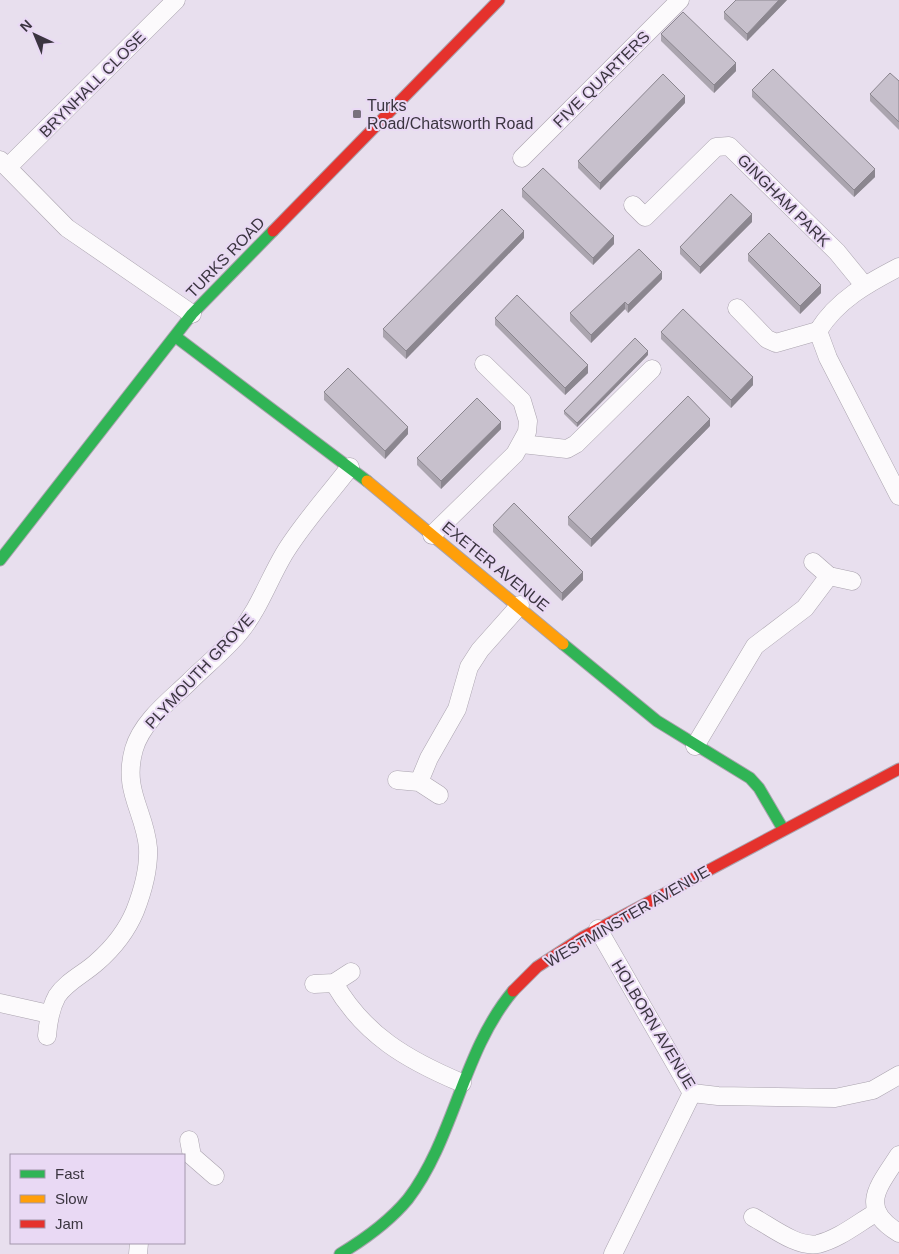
<svg xmlns="http://www.w3.org/2000/svg" width="899" height="1254" font-family="Arial,sans-serif">
	<rect width="100%" height="100%" fill="#e8dfee"/>
	<g fill="none" stroke-linecap="round" stroke-linejoin="round">
		<g stroke="#aaa3ae" stroke-width="19">
			<g id="street">
				<polyline points="522,158 680,0"/>
				<polyline points="0,160 67,228 192,314"/>
				<polyline points="8,167 176,0"/>
				<polyline points="633,205 645,217 716,147 729,146 837,252 864,285"/>
				<path d="M899,267C868,283 837,300 818,331L828,358L899,496"/>
				<polyline points="737,308 767,339 776,343 818,331"/>
				<polyline points="522,444 567,449 576,444 652,369"/>
				<polyline points="432,535 515,454 527,432 528,421 522,401 484,364"/>
				<polyline points="813,562 829,576 852,581"/>
				<polyline points="695,746 755,646 805,608 829,576"/>
				<polyline points="397,780 419,782 439,795"/>
				<polyline points="419,782 429,758 457,709 469,667 480,650 520,605"/>
				<polyline points="598,929 692,1093 718,1096 835,1098 873,1090 899,1075"/>
				<path d="M334,983C364,1035 407,1060 462,1083"/>
				<polyline points="314,984 334,983 351,972"/>
				<polyline points="0,1003 49,1014"/>
				<path d="M47,1036C48,1022 50,1009 57,996C67,981 84,974 97,962C113,948 127,930 135,911C142,893 149,868 148,848C145,811 122,791 134,749C142,722 168,702 188,683C205,666 224,651 239,633C259,609 268,581 284,554C302,524 328,496 350,467"/>
				<polyline points="189,1140 192,1156 215,1176"/>
				<path d="M899,1155C879,1186 857,1208 899,1233"/>
				<path d="M753,1217C770,1226 797,1248 818,1244C839,1239 858,1223 877,1212"/>
				<polyline points="138,1254 139,1243"/>
				<polyline points="613,1254 692,1093"/>
			</g>
		</g>
		<g stroke="#aaa3ae" stroke-width="13">
			<g id="fast">
				<polyline points="176,337 367,481"/>
				<polyline points="0,560 192,314 273,231"/>
				<polyline points="563,644 657,721 750,778 759,788 783,829"/>
				<path d="M340,1254C365,1239 389,1222 408,1199C455,1137 462,1052 513,991"/>
			</g>
		</g>
		<g stroke="#aaa3ae" stroke-width="13">
			<polyline id="slow" points="367,481 563,644"/>
		</g>
		<g stroke="#aaa3ae" stroke-width="13">
			<g id="jam">
				<polyline points="273,231 499,0"/>
				<polyline points="513,991 537,967 583,937 899,769"/>
			</g>
		</g>
		<use href="#street" stroke="#fcfafc" stroke-width="18"/>
		<use href="#fast" stroke="#30b455" stroke-width="11"/>
		<use href="#slow" stroke="#ff9f0a" stroke-width="11"/>
		<use href="#jam" stroke="#e5322d" stroke-width="11"/>
	</g>
	<g fill="#aba5af">
		<polygon points="787,0 747,41 724,19 724,12"/>
		<polygon points="661,34 736,71 714,93 661,41"/>
		<polygon points="899,81 899,130 870,101 870,94"/>
		<polygon points="752,90 875,177 854,197 752,97"/>
		<polygon points="685,103 600,190 578,168 578,161"/>
		<polygon points="522,189 614,244 593,265 522,197"/>
		<polygon points="752,222 700,274 680,254 680,247"/>
		<polygon points="524,238 406,359 383,337 383,329"/>
		<polygon points="748,254 821,293 800,314 748,261"/>
		<polygon points="662,279 628,313 625,309 591,343 570,321 570,313"/>
		<polygon points="495,318 588,373 565,395 495,325"/>
		<polygon points="661,332 753,385 731,408 661,339"/>
		<polygon points="648,355 577,427 564,414 564,411"/>
		<polygon points="324,392 408,434 385,459 324,400"/>
		<polygon points="710,426 591,547 568,525 568,517"/>
		<polygon points="501,429 441,489 417,465 417,458"/>
		<polygon points="493,525 583,580 562,601 493,532"/>
	</g>
	<g fill="#8b868f">
		<polygon points="779,0 787,0 747,41 747,34"/>
		<polygon points="736,63 736,71 714,93 714,85"/>
		<polygon points="685,96 685,103 600,190 600,183"/>
		<polygon points="875,169 875,177 854,197 854,190"/>
		<polygon points="752,214 752,222 700,274 700,267"/>
		<polygon points="524,231 524,238 406,359 406,351"/>
		<polygon points="614,236 614,244 593,265 593,258"/>
		<polygon points="662,272 662,279 628,313 628,305"/>
		<polygon points="821,285 821,293 800,314 800,306"/>
		<polygon points="625,302 625,309 591,343 591,335"/>
		<polygon points="648,351 648,355 577,427 577,423"/>
		<polygon points="588,365 588,373 565,395 565,388"/>
		<polygon points="753,377 753,385 731,408 731,400"/>
		<polygon points="710,419 710,426 591,547 591,539"/>
		<polygon points="501,422 501,429 441,489 441,481"/>
		<polygon points="408,427 408,434 385,459 385,451"/>
		<polygon points="583,572 583,580 562,601 562,593"/>
	</g>
	<g fill="#c7c0cc" stroke="#8b868f">
		<polygon points="736,0 779,0 747,34 724,12"/>
		<polygon points="683,12 736,63 714,85 661,34"/>
		<polygon points="773,69 875,169 854,190 752,90"/>
		<polygon points="890,73 899,81 899,122 870,94"/>
		<polygon points="663,74 685,96 600,183 578,161"/>
		<polygon points="543,168 614,236 593,258 522,189"/>
		<polygon points="731,194 752,214 700,267 680,247"/>
		<polygon points="502,209 524,231 406,351 383,329"/>
		<polygon points="769,233 821,285 800,306 748,254"/>
		<polygon points="639,249 662,272 628,305 625,302 591,335 570,313"/>
		<polygon points="517,295 588,365 565,388 495,318"/>
		<polygon points="683,309 753,377 731,400 661,332"/>
		<polygon points="635,338 648,351 577,423 564,411"/>
		<polygon points="348,368 408,427 385,451 324,392"/>
		<polygon points="688,396 710,419 591,539 568,517"/>
		<polygon points="477,398 501,422 441,481 417,458"/>
		<polygon points="514,503 583,572 562,593 493,525"/>
	</g>
	<rect fill="#78707d" stroke="#e9d9f4" stroke-width="2" x="352" y="109" width="10" height="10" rx="2.5"/>
	<g text-anchor="middle" stroke-width="4" stroke-linejoin="round" paint-order="stroke">
		<g font-size="16" fill="#3b3540" stroke="#e9d9f4">
			<text transform="translate(601 79) rotate(-45)" y="6">FIVE QUARTERS</text>
			<text transform="translate(92 84) rotate(-45)" y="6">BRYNHALL CLOSE</text>
			<text transform="translate(784 200) rotate(45)" y="6">GINGHAM PARK</text>
			<text transform="translate(225 257) rotate(-46)" y="6">TURKS ROAD</text>
			<text transform="translate(496 566) rotate(39)" y="6">EXETER AVENUE</text>
			<text transform="translate(199 671) rotate(-47)" y="6">PLYMOUTH GROVE</text>
			<text transform="translate(627 916) rotate(-30)" y="6">WESTMINSTER AVENUE</text>
			<text transform="translate(654 1024) rotate(59)" y="6">HOLBORN AVENUE</text>
		</g>
		<g font-size="16" fill="#3b3540" stroke="#e9d9f4" text-anchor="start">
			<text x="367" y="111">Turks<tspan x="367" dy="18">Road/Chatsworth Road</tspan></text>
		</g>
	</g>
	<rect x="10" y="1154" width="175" height="90" fill="#e9d9f4" stroke="#a397ac"/>
	<rect x="20" y="1170" width="25" height="8" fill="#30b455" stroke="#a397ac"/>
	<text x="55" y="1179" font-size="15" fill="#3b3540">Fast</text>
	<rect x="20" y="1195" width="25" height="8" fill="#ff9f0a" stroke="#a397ac"/>
	<text x="55" y="1204" font-size="15" fill="#3b3540">Slow</text>
	<rect x="20" y="1220" width="25" height="8" fill="#e5322d" stroke="#a397ac"/>
	<text x="55" y="1229" font-size="15" fill="#3b3540">Jam</text>
	<g transform="translate(35 35) rotate(316)" stroke="#e9d9f4" stroke-width="4" paint-order="stroke">
	<path d="M0-4L9 19L0 12L-9 19Z" fill="#3b3540"/>
	<text y="-8" font-size="14" font-weight="bold" text-anchor="middle" fill="#3b3540">N</text>
	</g>
</svg>
